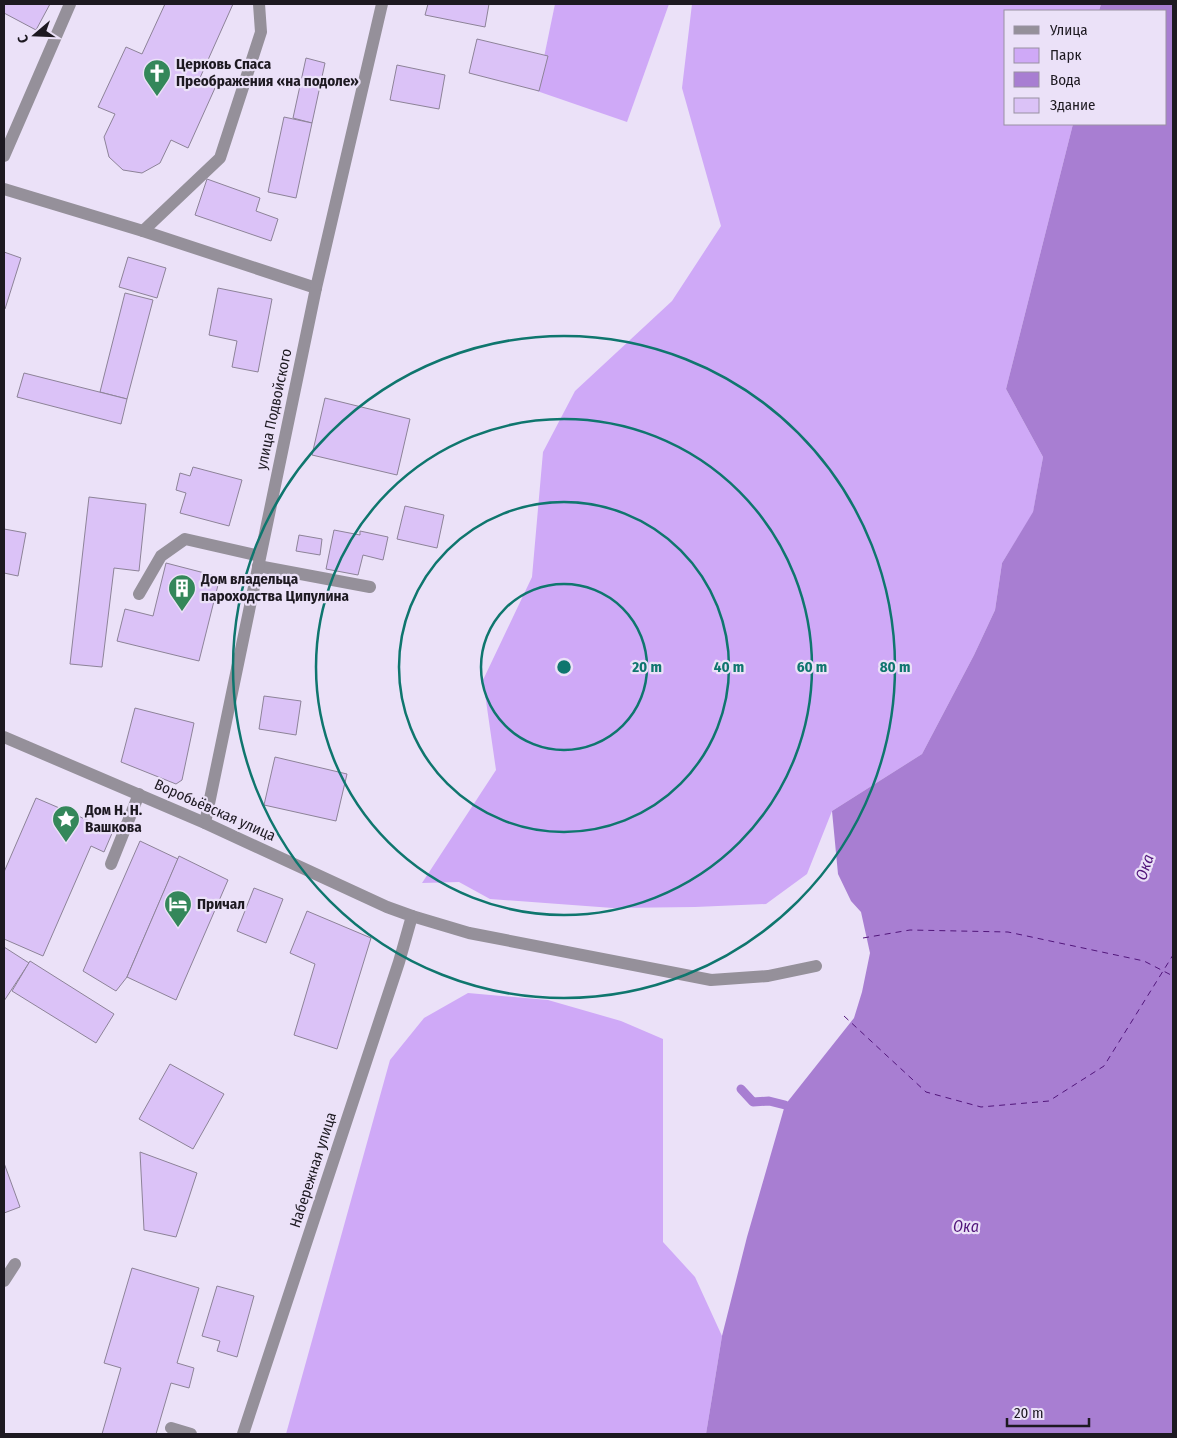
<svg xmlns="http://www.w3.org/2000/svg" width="1177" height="1438" font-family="'Fira Sans Condensed',sans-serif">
	<rect width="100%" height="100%" fill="#ebe1f8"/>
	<g fill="#cfa9f7">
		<polygon points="555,4 669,4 627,122 537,91"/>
		<polygon points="692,4 1101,4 1099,11 1006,11 1006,124 1073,124 1006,389 1043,457 1033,513 1002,563 995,610 974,655 922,754 832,811 807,874 766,904 695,907 613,908 490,899 459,882 422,883 496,770 483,680 532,577 543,452 575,391 672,301 721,226 682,88"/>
		<polygon points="468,993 548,1000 621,1021 663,1039 663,1242 695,1277 722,1336 706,1434 286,1434 390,1060 424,1018"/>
	</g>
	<polygon fill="#a87ed2" points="1101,4 1173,4 1173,1434 706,1434 722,1336 747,1237 785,1105 854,1018 862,992 870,953 861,912 851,901 838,874 832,811 922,754 974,655 995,610 1002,563 1033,512 1043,457 1006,389 1073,124 1166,124 1166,11 1099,11"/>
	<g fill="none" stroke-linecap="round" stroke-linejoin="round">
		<polyline stroke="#a87ed2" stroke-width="9" points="741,1089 753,1102 769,1101 785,1105"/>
		<g stroke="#52167b" stroke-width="1" stroke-dasharray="6 5" stroke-linecap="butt">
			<polyline points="863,938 910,930 1008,932 1144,961 1173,976"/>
			<polyline points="844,1016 926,1092 981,1107 1049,1101 1104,1066 1173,955"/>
		</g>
	</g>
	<g fill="#dbc2f7" stroke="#8d8398">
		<polygon points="4,4 50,4 36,30 4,13"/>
		<polygon points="165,4 233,4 199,80 215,88 188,148 171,140 160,163 142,173 123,170 109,157 104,137 115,114 98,107 126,47 142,54"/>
		<polygon points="428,4 489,4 485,27 425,15"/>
		<polygon points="477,39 548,56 539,91 469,73"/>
		<polygon points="306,58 325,63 312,123 293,118"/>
		<polygon points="397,65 445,75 439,109 390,100"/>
		<polygon points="284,117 312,123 296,198 268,192"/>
		<polygon points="207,179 260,198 256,211 278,219 271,241 195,215"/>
		<polygon points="4,252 21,258 5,309 4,308"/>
		<polygon points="128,257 166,268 157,298 119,287"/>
		<polygon points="218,288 272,299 258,372 232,367 237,341 209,335"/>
		<polygon points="125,293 153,300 127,399 100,392"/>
		<polygon points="24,373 127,399 121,424 17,397"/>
		<polygon points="325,398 410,419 397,475 312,455"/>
		<polygon points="193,467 242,480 229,526 180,513 186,493 176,490 180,473 190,476"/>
		<polygon points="89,497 146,504 139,571 114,568 102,667 70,664"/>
		<polygon points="405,506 444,515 437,548 397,539"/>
		<polygon points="4,529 26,533 18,576 4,573"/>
		<polygon points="334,530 360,535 360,531 388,537 383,560 363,555 358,575 326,569"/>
		<polygon points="299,535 322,539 320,555 296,551"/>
		<polygon points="166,563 220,577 199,661 117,641 125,609 153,616"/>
		<polygon points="264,696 301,701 296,735 259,729"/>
		<polygon points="135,708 194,723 182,780 176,784 121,762"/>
		<polygon points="275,757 347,774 336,821 264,805"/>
		<polygon points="36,798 113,831 104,852 91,846 43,956 4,939 4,872"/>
		<polygon points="140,841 178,859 127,977 116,991 83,971"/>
		<polygon points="179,856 228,880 176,1000 127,977"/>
		<polygon points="254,888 283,899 266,943 237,931"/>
		<polygon points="307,911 371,938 337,1049 294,1035 315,964 290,953"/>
		<polygon points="4,947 29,963 4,1001"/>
		<polygon points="30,961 114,1014 96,1043 12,991"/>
		<polygon points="170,1064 224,1094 193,1149 139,1119"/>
		<polygon points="140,1152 197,1173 176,1237 144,1230"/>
		<polygon points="4,1163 20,1207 4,1213"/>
		<polygon points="132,1268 199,1288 177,1363 194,1368 189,1388 171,1383 156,1434 102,1434 121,1368 104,1363"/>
		<polygon points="217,1286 254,1296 237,1357 217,1351 220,1341 202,1336"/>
	</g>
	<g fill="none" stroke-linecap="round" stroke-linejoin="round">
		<g stroke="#95909a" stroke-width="12">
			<polyline points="4,156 70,4"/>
			<polyline points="143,231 220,158 261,32 259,4"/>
			<polyline points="258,566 370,587"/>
			<polyline points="139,594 161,556 185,539 260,556"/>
			<polyline points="111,864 139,794"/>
			<polyline points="171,1428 191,1434"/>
		</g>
		<g stroke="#95909a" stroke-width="12">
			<polyline points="4,189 143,231 316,288"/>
			<polyline points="205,823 316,288 382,4"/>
			<polyline points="412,916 469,933 711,980 768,976 816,966"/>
			<polyline points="4,1281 15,1264"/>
		</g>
		<polyline stroke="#95909a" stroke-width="12" points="4,737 205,823 387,907 412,916 399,962 243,1434"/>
	</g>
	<g fill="none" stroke="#0f766e" stroke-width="2.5">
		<circle cx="564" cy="667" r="83"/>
		<circle cx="564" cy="667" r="165"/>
		<circle cx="564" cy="667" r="248"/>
		<circle cx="564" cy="667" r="331"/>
	</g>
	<defs>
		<g id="church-pin" transform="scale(1.4375)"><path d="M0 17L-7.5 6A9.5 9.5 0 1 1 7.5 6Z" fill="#34875a" stroke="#ebe1f8"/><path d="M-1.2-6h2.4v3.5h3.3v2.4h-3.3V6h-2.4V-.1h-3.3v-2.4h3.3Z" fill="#fff"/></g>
		<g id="building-pin" transform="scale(1.4375)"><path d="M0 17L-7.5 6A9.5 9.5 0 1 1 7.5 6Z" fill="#34875a" stroke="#ebe1f8"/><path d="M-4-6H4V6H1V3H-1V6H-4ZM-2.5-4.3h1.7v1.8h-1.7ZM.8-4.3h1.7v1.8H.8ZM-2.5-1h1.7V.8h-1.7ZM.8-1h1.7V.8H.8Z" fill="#fff"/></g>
		<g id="sight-pin" transform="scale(1.4375)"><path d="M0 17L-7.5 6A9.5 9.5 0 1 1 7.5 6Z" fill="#34875a" stroke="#ebe1f8"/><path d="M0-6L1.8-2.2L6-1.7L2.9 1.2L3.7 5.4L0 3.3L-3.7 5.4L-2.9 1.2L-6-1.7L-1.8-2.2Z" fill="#fff"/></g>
		<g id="hotel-pin" transform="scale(1.4375)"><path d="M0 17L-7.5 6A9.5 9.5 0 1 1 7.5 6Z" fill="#34875a" stroke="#ebe1f8"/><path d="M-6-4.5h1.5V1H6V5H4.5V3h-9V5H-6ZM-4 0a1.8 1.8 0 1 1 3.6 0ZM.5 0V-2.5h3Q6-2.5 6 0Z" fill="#fff"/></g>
	</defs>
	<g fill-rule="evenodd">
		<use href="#church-pin" x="157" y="73"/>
		<use href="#building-pin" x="182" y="588"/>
		<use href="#sight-pin" x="66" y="819"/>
		<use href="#hotel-pin" x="178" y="904"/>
	</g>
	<g text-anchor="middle" stroke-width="4.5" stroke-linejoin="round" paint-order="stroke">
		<g font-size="15" font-weight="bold" fill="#1d1921" stroke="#ebe1f8" text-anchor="start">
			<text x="176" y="69">Церковь Спаса<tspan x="176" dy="17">Преображения «на подоле»</tspan></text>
			<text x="201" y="584">Дом владельца<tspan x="201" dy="17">пароходства Ципулина</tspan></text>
			<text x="85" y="815">Дом Н. Н.<tspan x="85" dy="17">Вашкова</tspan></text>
			<text x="197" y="909">Причал</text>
		</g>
		<g font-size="15" fill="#1d1921" stroke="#ebe1f8">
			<text transform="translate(274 409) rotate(-78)" y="5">улица Подвойского</text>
			<text transform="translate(215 810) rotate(24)" y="5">Воробьёвская улица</text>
			<text transform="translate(313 1170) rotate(-72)" y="5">Набережная улица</text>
		</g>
		<g font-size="16" font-style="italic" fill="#52167b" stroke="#ebe1f8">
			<text transform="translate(1144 867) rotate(-71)" y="6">Ока</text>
			<text x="966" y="1232">Ока</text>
		</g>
	</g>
	<circle cx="564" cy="667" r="8" fill="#0f766e" stroke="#ebe1f8" stroke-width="2.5"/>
	<g font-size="15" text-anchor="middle" font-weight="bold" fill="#0f766e" stroke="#ebe1f8" stroke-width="4.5" stroke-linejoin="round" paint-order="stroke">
		<text x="647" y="672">20 m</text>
		<text x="729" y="672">40 m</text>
		<text x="812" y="672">60 m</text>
		<text x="895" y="672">80 m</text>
	</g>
	<rect width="1177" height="1438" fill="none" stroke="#1d1921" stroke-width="10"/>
	<rect x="1004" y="10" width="162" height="115" fill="#ebe1f8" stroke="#9991a2"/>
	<rect x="1014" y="26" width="25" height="8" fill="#95909a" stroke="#9991a2"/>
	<text x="1050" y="35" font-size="15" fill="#1d1921">Улица</text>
	<rect x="1014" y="48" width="25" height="15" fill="#cfa9f7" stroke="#9991a2"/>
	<text x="1050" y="60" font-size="15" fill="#1d1921">Парк</text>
	<rect x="1014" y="72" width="25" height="15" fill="#a87ed2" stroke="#9991a2"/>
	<text x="1050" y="85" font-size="15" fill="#1d1921">Вода</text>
	<rect x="1014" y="98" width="25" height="15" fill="#dbc2f7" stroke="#9991a2"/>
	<text x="1050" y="110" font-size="15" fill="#1d1921">Здание</text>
	<g transform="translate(35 35) rotate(251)" stroke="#ebe1f8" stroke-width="4" paint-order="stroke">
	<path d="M0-4L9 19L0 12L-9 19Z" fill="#1d1921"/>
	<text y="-8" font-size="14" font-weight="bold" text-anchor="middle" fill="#1d1921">С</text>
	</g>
	<path d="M1007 1418v8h82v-8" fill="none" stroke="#1d1921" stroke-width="2.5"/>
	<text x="1014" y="1418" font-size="15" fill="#1d1921" stroke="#ebe1f8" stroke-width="4" paint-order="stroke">20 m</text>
</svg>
